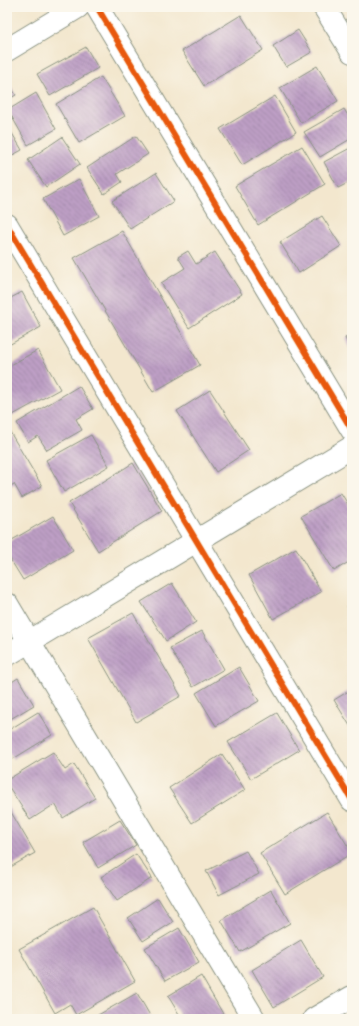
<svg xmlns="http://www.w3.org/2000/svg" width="359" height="1026" font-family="Delius,sans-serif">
	<defs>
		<pattern id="building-back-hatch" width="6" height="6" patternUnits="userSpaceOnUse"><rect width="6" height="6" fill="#bd9fc5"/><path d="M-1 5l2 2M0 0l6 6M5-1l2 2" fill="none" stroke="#9983a1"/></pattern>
	</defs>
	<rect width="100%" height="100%" fill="#fbf7ec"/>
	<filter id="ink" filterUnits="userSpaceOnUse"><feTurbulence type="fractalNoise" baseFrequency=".025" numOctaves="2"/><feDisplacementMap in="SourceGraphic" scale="8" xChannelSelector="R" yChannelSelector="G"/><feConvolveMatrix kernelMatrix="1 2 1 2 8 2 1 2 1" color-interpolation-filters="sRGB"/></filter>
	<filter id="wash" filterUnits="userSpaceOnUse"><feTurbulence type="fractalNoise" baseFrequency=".012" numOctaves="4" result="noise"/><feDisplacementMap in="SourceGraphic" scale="16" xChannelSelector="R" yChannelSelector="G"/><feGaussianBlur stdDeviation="0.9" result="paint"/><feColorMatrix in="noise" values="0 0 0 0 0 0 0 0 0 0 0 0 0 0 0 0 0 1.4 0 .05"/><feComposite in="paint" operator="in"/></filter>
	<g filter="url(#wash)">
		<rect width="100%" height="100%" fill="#f3e7ce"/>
		<g id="blocks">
			<g fill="url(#building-back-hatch)">
				<polygon points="241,15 263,50 204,86 182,51"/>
				<polygon points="298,30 312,52 286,67 273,46"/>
				<polygon points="86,47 98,68 50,96 37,74"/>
				<polygon points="317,66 338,101 301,123 280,88"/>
				<polygon points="101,77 125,116 79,143 56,104"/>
				<polygon points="7,81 16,95 7,100"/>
				<polygon points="36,93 56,129 28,145 8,110"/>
				<polygon points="275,96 296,132 242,165 220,129"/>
				<polygon points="344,109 352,122 352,138 320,157 304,132"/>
				<polygon points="7,125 22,150 7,158"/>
				<polygon points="136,136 148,154 117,174 122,182 104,194 87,168"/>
				<polygon points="62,137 80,164 46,187 28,160"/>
				<polygon points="302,146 325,184 258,225 235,186"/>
				<polygon points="352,147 352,181 338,188 324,162"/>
				<polygon points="156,173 174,201 130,229 112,201"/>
				<polygon points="79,179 99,216 63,236 43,199"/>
				<polygon points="322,216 341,246 299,273 280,242"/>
				<polygon points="122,231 200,365 153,392 74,258"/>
				<polygon points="188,251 196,264 215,252 242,294 189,328 161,283 185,268 178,257"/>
				<polygon points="22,292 41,327 7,346 7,300"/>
				<polygon points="352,334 352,352 345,338"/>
				<polygon points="38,350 60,389 11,416 7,409 7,367"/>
				<polygon points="79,386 93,409 76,419 82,430 47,450 38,436 28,442 17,423"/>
				<polygon points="210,390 249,450 216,472 177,411"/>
				<polygon points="7,427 42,486 22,498 14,484 7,488"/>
				<polygon points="91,435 109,466 64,492 46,460"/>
				<polygon points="133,463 162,511 98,551 69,503"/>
				<polygon points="341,493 352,511 352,560 334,571 301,516"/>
				<polygon points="53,516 73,550 23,580 7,554 7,543"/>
				<polygon points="296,548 321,592 273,619 249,575"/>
				<polygon points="172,583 196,622 166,641 141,602"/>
				<polygon points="352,603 352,615 347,606"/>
				<polygon points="133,613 181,696 136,722 88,638"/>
				<polygon points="202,631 224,669 193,687 170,648"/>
				<polygon points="239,667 259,701 216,726 196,693"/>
				<polygon points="18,678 34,705 7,721 7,685"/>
				<polygon points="352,689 352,729 334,700"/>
				<polygon points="38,712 52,735 13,759 7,750 7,731"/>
				<polygon points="277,713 299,750 251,779 228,742"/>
				<polygon points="53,752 65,770 74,764 95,798 63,818 55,804 30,820 7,784 7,780"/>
				<polygon points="222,754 245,790 192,823 169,788"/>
				<polygon points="7,807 8,807 35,853 7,869"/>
				<polygon points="327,812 352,853 285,894 260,853"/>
				<polygon points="120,820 136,845 98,868 83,842"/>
				<polygon points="246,851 259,874 219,895 206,871"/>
				<polygon points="136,854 152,878 117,901 101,877"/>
				<polygon points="271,890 290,923 240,952 221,920"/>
				<polygon points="158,898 173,922 143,941 128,918"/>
				<polygon points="93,907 135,981 76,1015 70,1004 55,1013 19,949"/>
				<polygon points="179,928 199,962 165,981 145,948"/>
				<polygon points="301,940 323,977 274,1007 252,970"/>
				<polygon points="201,976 226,1019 182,1019 168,996"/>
				<polygon points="137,993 152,1019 91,1019"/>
			</g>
		</g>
	</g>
	<g filter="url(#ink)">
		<use href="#blocks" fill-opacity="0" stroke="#899281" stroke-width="1"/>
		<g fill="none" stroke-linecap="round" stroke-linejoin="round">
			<g stroke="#899281" stroke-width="24">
				<g id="street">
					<polyline points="97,7 352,430"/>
					<polyline points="324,7 352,52"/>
					<polyline points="7,50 78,7"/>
					<polyline points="7,225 352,800"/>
					<polyline points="7,604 254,1019"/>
					<polyline points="7,655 352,447"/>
					<polyline points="314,1019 352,997"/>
				</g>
			</g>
			<use href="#street" stroke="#fff" stroke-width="22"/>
			<g stroke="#fbf7ec" stroke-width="8">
				<g id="cycleway">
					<polyline points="97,7 352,430"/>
					<polyline points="7,225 352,800"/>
				</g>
			</g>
			<use href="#cycleway" stroke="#e8590c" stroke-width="6"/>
		</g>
	</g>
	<rect width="359" height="1026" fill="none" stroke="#fbf7ec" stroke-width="24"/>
</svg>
